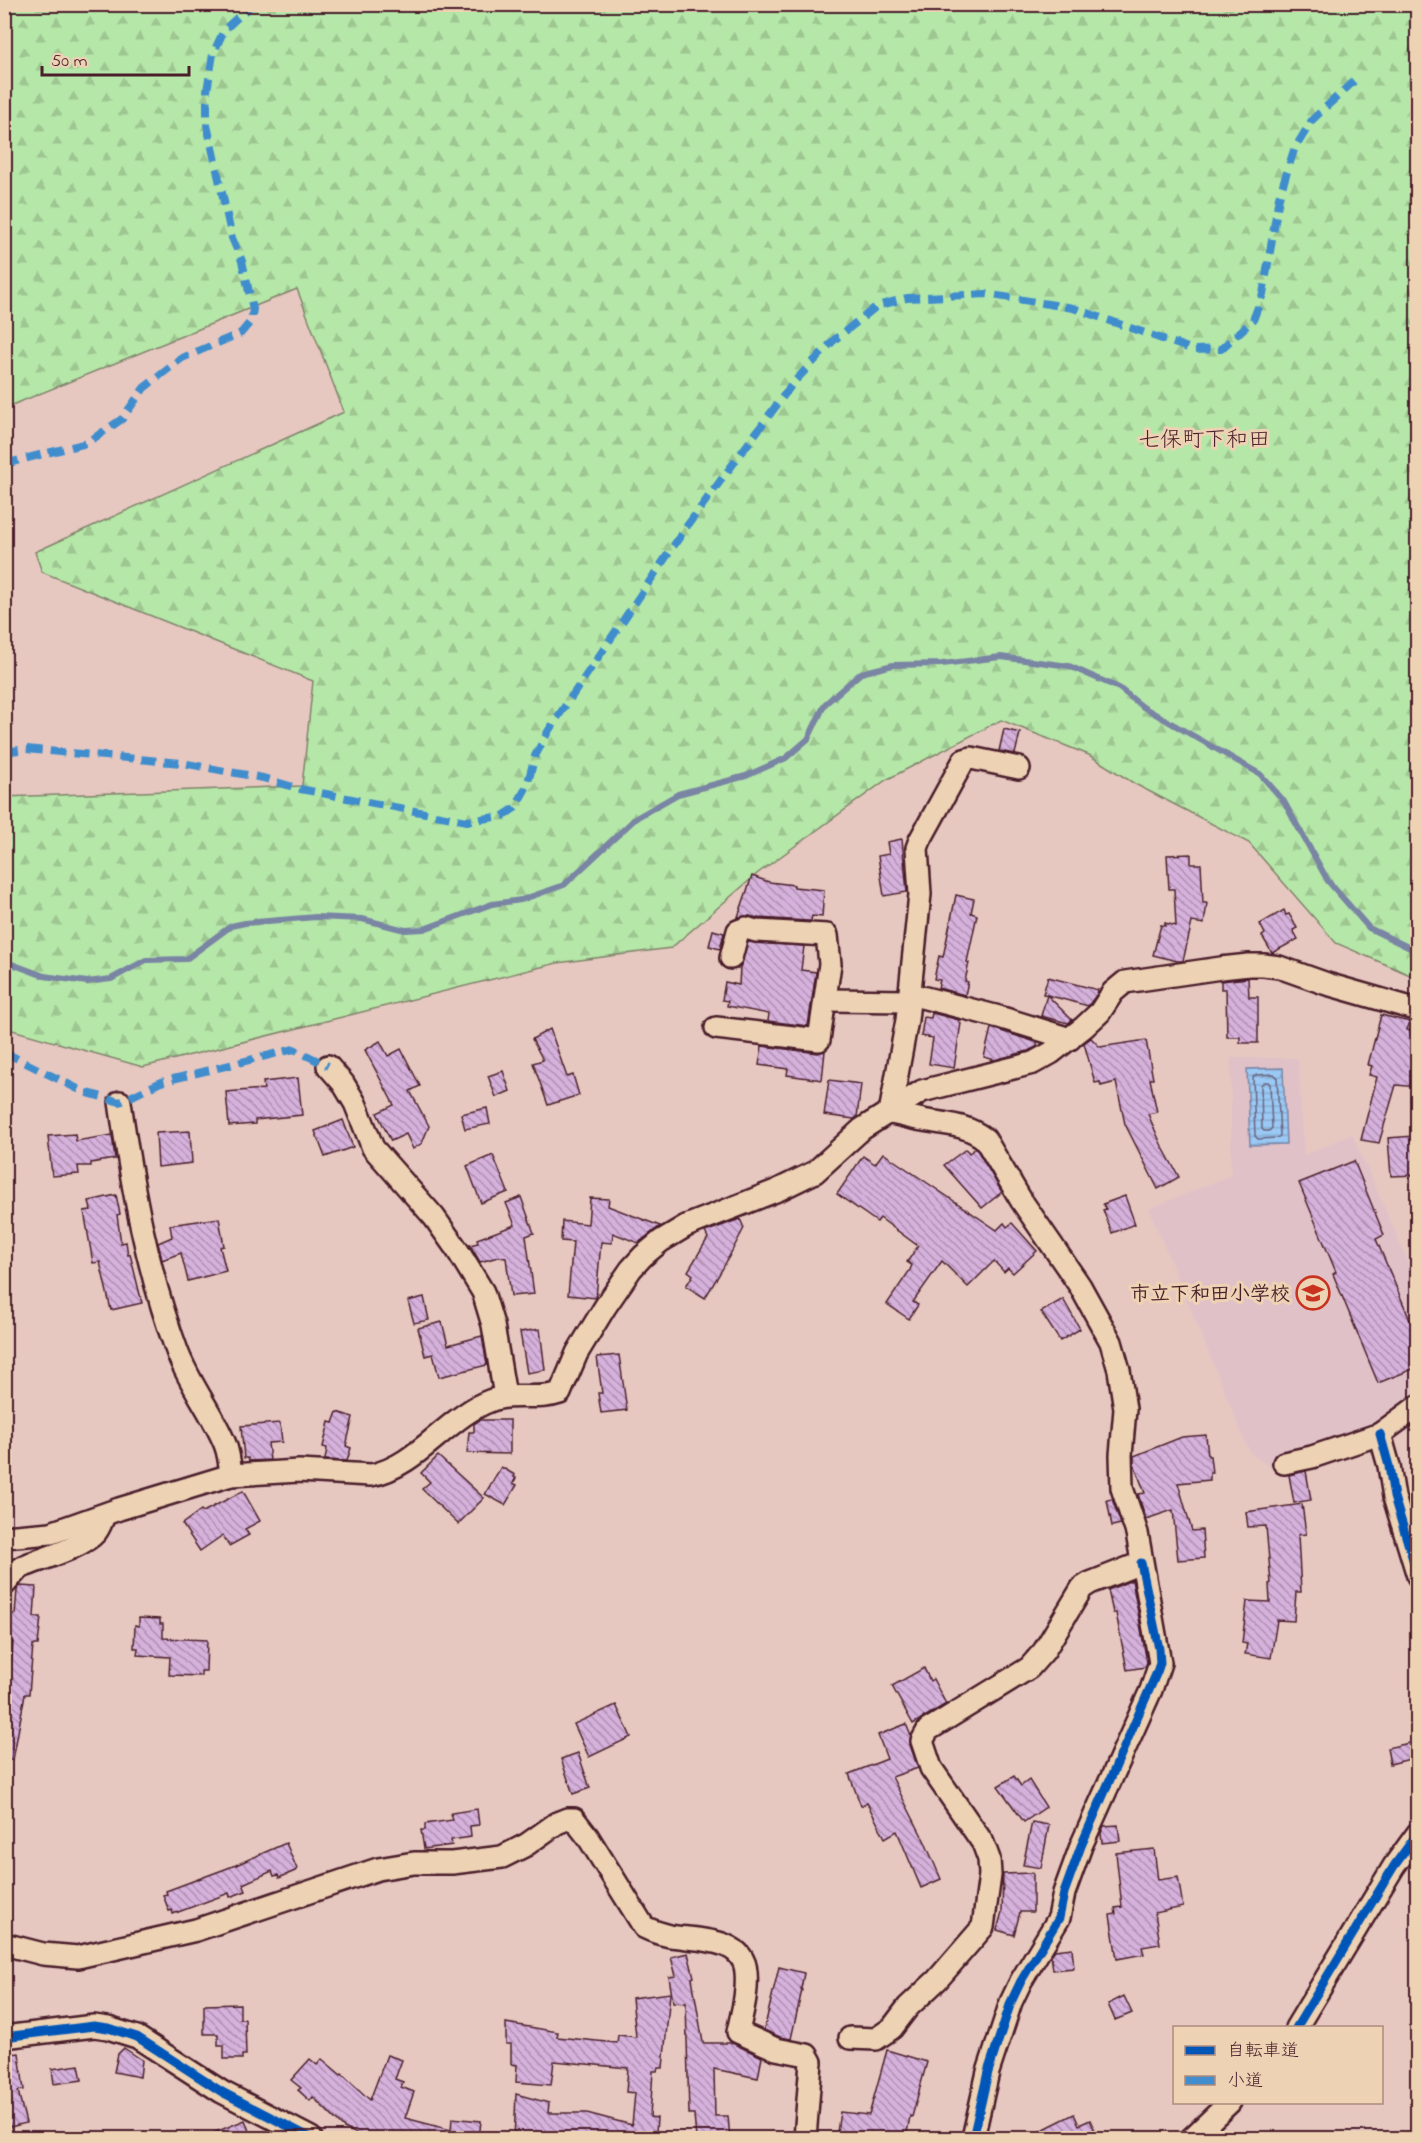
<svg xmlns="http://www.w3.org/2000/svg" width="1422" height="2143" font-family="'Indie Flower','Klee One',sans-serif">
	<defs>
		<pattern id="forest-firs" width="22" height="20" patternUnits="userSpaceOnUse" patternTransform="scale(1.5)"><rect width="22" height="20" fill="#b5e7a8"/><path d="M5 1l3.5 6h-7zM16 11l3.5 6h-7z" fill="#9dc691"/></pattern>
		<pattern id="water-rules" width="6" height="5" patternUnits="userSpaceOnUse" patternTransform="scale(1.5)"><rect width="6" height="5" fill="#9ac9f5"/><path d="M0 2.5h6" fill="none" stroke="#86acd2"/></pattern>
		<pattern id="building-back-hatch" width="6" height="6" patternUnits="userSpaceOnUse" patternTransform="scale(1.5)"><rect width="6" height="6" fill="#d5b1db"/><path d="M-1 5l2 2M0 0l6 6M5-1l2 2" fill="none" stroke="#af8fb2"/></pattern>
	</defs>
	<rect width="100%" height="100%" fill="#e6c8c0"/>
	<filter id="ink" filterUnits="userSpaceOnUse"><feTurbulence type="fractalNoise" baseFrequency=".0167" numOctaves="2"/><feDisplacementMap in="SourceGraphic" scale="12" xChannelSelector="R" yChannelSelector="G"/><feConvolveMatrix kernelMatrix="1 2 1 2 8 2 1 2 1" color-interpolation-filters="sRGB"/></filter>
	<g filter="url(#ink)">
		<polygon fill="#e1c1c8" points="1231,1058 1298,1058 1304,1155 1352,1134 1417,1282 1417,1429 1286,1478 1250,1453 1149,1209 1231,1175"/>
		<polygon fill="url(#forest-firs)" stroke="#80836a" stroke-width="1.5" points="5,5 1417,5 1417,978 1336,943 1249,843 1135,784 1089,755 1001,720 886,780 758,873 671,948 557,963 143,1067 5,1028 4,797 302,786 313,681 42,572 35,552 344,412 297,289 5,408"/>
		<polygon fill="url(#water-rules)" stroke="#7a85a4" stroke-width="1.5" points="1283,1068 1286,1144 1250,1145 1247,1069"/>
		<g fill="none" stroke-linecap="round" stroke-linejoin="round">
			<g stroke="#6a637c" stroke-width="1.5">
				<polygon points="1274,1074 1277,1077 1280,1136 1277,1138 1258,1139 1255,1136 1253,1077 1256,1075"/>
				<polygon points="1264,1082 1268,1082 1270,1084 1272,1128 1269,1131 1264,1131 1262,1129 1261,1085"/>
			</g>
			<polyline stroke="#7a85a4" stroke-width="6" points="4,961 44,976 87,982 111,979 146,960 186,959 231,926 245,923 316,917 362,919 405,930 424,929 492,904 521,900 564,885 636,818 678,794 746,776 786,758 808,739 825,704 861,673 893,665 942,664 1001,657 1069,666 1119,688 1143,707 1260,774 1283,800 1328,881 1369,928 1418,952"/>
		</g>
		<g fill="url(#building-back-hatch)" stroke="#4a1f2b" stroke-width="1.5">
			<polygon points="1004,729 1020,733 1015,754 999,751"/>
			<polygon points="902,839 907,892 884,896 878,856 889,854 887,842"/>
			<polygon points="1191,854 1191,864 1201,864 1203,903 1207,903 1204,924 1192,922 1183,961 1177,961 1153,955 1161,925 1165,926 1165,923 1176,926 1174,889 1169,889 1167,855"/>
			<polygon points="752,876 769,882 794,885 794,887 824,890 822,917 812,916 811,921 808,921 758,918 749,916 738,917"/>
			<polygon points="956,895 974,899 971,913 977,915 967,962 969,963 965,981 968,982 965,995 938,988 940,980 934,979 939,956 943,957"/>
			<polygon points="1284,910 1286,915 1289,914 1297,928 1293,930 1298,939 1272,953 1262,936 1265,934 1260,924"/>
			<polygon points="713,930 724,933 720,949 709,946"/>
			<polygon points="748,942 804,946 801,970 816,972 808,1026 768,1021 769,1014 727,1006 728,1001 722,1000 725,982 739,985 740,967"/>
			<polygon points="1048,977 1098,990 1097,994 1088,1006 1047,995 1072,1020 1068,1023 1041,1016 1047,995 1043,994"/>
			<polygon points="1248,978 1249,997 1258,997 1258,1043 1240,1043 1240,1037 1227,1037 1226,989 1221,989 1221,981"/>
			<polygon points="932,1013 959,1020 959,1022 961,1023 954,1068 929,1064 933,1038 921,1036 924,1017 931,1018"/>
			<polygon points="1381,1015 1410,1022 1407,1030 1418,1032 1418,1087 1396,1085 1379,1143 1361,1140 1377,1077 1369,1075 1372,1066 1368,1065"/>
			<polygon points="991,1028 1036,1042 1038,1046 1028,1051 995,1060 984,1057"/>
			<polygon points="550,1029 567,1077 573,1075 579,1095 548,1105 533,1063 543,1060 532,1039"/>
			<polygon points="1091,1038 1100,1047 1146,1040 1153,1079 1150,1079 1157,1112 1148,1114 1161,1144 1179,1177 1158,1189 1125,1124 1116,1082 1101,1086 1100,1082 1095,1083 1084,1043"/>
			<polygon points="380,1041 388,1056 401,1049 420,1086 410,1091 429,1126 422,1143 413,1149 406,1134 391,1141 377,1113 394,1105 365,1050"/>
			<polygon points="762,1046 818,1053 825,1051 822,1080 787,1075 788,1069 759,1065"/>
			<polygon points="503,1071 510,1091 496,1097 488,1076"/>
			<polygon points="298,1078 302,1115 255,1120 255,1124 229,1126 226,1092 264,1089 263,1082"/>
			<polygon points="829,1080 861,1084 857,1117 854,1119 824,1115"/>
			<polygon points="487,1108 490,1124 465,1129 461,1114"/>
			<polygon points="343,1120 353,1147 325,1157 315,1131"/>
			<polygon points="190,1131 192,1163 158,1167 156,1133"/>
			<polygon points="75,1134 76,1141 112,1135 115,1159 91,1163 91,1166 78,1166 79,1174 52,1176 48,1136"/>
			<polygon points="1414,1136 1417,1175 1391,1176 1388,1138"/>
			<polygon points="976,1148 1002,1192 982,1208 944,1165 966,1149 969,1153"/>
			<polygon points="883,1153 997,1230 1004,1223 1007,1227 1012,1223 1037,1251 1013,1273 1008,1268 1004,1272 994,1261 968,1287 942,1261 913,1302 918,1305 909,1319 887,1304 910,1270 912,1265 907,1262 918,1246 880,1218 877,1222 837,1194 863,1156 875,1164"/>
			<polygon points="493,1155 508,1192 481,1203 467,1166"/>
			<polygon points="1354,1161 1384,1235 1376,1239 1418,1339 1418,1367 1378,1383 1333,1274 1336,1272 1299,1183"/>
			<polygon points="116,1195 120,1214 117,1215 121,1243 126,1242 128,1255 130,1254 142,1303 111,1310 100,1262 93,1263 84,1211 91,1210 89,1201"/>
			<polygon points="1125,1196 1135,1224 1112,1233 1103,1210 1106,1209 1103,1204"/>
			<polygon points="521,1197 534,1233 526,1236 534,1294 511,1296 506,1258 498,1257 480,1262 470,1245 478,1243 477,1239 515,1225 506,1203"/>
			<polygon points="590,1198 609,1199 608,1206 660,1226 638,1243 613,1233 612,1243 601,1242 596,1298 568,1295 573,1242 561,1241 562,1221 588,1224"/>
			<polygon points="219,1218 224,1246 220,1247 226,1271 188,1281 181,1253 162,1260 158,1243 172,1237 170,1225"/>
			<polygon points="740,1219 744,1228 723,1268 705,1298 686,1286 693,1275 688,1271 708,1238 705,1232"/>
			<polygon points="424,1297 429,1320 414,1323 408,1301"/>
			<polygon points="1063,1299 1080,1329 1060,1341 1041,1312"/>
			<polygon points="442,1322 448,1345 482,1336 487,1365 439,1377 433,1354 425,1356 418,1328"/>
			<polygon points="540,1329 545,1370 527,1373 520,1332"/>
			<polygon points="619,1355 627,1410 601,1413 598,1393 602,1393 597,1357"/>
			<polygon points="337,1412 353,1417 346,1446 351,1448 347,1461 325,1460 327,1448 323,1447 329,1422 333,1423"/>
			<polygon points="480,1420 510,1420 510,1454 467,1453 469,1432 474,1432 474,1424"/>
			<polygon points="280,1423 282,1442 268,1443 270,1460 249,1461 248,1458 244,1458 241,1426"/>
			<polygon points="1206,1435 1208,1456 1210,1456 1212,1473 1210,1473 1210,1480 1178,1483 1192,1531 1202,1530 1204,1558 1178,1560 1173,1510 1146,1519 1138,1494 1145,1493 1134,1464 1134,1456 1182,1437"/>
			<polygon points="438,1456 484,1498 458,1524 422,1489 430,1482 421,1473"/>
			<polygon points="501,1467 515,1475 514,1477 516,1478 513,1483 517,1485 505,1505 485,1494"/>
			<polygon points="1306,1471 1311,1500 1294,1503 1289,1475"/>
			<polygon points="243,1491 260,1521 245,1529 249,1535 229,1546 223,1535 200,1551 182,1524 201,1510 203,1512"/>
			<polygon points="1112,1499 1121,1524 1112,1526 1107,1500"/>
			<polygon points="1302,1504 1306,1534 1298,1535 1301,1592 1296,1592 1294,1621 1277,1620 1271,1658 1245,1654 1247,1644 1242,1643 1247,1601 1270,1602 1269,1584 1271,1583 1266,1526 1248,1527 1246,1512"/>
			<polygon points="1132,1580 1147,1662 1145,1667 1127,1670 1116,1613 1113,1613 1108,1590"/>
			<polygon points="20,1586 36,1587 34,1617 41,1617 38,1645 33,1645 29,1694 25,1694 13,1760 4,1760 4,1698 8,1698 13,1642 6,1641 9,1614 15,1614 17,1590"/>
			<polygon points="139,1618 160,1619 160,1624 163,1624 163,1638 207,1640 206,1671 201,1671 201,1676 169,1675 170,1657 137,1655 138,1648 134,1648 135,1625 139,1626"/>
			<polygon points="924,1668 930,1681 933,1679 946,1704 913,1724 892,1686"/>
			<polygon points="616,1705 631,1737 589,1757 574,1724"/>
			<polygon points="906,1724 911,1736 910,1745 918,1768 892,1777 924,1840 941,1879 921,1888 897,1831 885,1838 867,1803 861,1806 849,1774 887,1759 878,1735"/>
			<polygon points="1418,1741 1418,1757 1390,1764 1387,1748"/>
			<polygon points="578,1753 590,1788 573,1794 561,1759"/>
			<polygon points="1014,1776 1021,1786 1029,1780 1046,1807 1024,1822 998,1786"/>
			<polygon points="477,1809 479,1825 470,1826 471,1837 451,1840 452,1845 424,1849 421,1830 425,1830 425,1824 453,1820 451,1813"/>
			<polygon points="1032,1822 1049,1825 1041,1868 1023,1865"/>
			<polygon points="1118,1825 1120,1841 1102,1843 1101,1833 1104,1826"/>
			<polygon points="286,1843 297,1869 295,1871 279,1878 278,1875 274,1876 272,1871 243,1884 246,1891 230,1897 229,1893 173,1914 172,1910 169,1911 163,1895 167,1894 166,1891 236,1865"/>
			<polygon points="1154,1849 1158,1880 1178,1877 1183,1907 1155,1913 1160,1944 1142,1947 1144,1954 1117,1959 1110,1915 1116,1914 1115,1908 1122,1907 1116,1853"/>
			<polygon points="1033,1873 1033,1912 1020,1912 1014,1935 997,1930 1002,1912 1003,1874"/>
			<polygon points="1072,1948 1074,1968 1053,1970 1051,1955 1055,1950"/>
			<polygon points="688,1953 694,1977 692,1978 703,2043 732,2043 762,2057 758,2078 714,2069 715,2116 728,2116 730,2139 696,2139 694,2114 689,2114 686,2003 673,2002 669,1977 676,1976 671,1957"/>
			<polygon points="779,1967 804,1973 801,1989 802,1990 791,2039 780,2037 764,2030"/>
			<polygon points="670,1993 663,2068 658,2068 657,2071 653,2071 650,2117 657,2118 656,2132 662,2133 661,2139 514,2139 516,2094 549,2103 548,2113 587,2113 632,2125 635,2093 626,2092 628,2068 554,2061 551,2085 516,2082 517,2065 511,2064 511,2044 506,2044 506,2023 558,2032 557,2037 617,2043 618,2035 636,2037 632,1998"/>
			<polygon points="1124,1996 1132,2013 1115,2020 1108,2004"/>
			<polygon points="240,2004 240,2019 245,2019 246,2055 242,2055 242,2059 224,2059 224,2045 218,2045 218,2034 204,2034 204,2005"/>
			<polygon points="124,2048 142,2060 140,2077 114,2072 118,2054"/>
			<polygon points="887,2050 927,2062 912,2117 910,2116 906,2139 836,2139 840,2112 869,2115"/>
			<polygon points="19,2053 24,2090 18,2091 26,2123 10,2127 4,2106 4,2055"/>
			<polygon points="387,2055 402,2060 395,2079 403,2082 401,2087 414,2092 405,2118 451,2130 452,2118 481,2121 479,2139 368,2139 344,2128 313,2097 310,2101 298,2090 301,2088 291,2080 310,2059 317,2065 322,2059 341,2075 342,2074 370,2100"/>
			<polygon points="79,2065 82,2080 54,2084 52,2069"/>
			<polygon points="1074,2114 1079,2125 1090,2120 1099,2139 1024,2139"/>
			<polygon points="245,2120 252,2139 201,2139 201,2138"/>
		</g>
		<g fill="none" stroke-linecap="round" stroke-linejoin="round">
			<g stroke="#4a1f2b" stroke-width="26">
				<g id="minor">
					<polyline points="910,994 999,1017 1070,1039"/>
					<polyline points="826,1000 909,1001"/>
					<polyline points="716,1028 819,1040 830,964 827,935 756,931 746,928 738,931 731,958"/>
					<polyline points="328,1066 343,1083 355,1103 373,1148 434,1217 458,1251 483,1292 493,1325 505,1396"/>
					<path d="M120,1102C132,1187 147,1270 177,1351C189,1384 212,1412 225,1444C229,1454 230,1465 231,1475"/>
					<path d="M890,1113C901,1115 912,1118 923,1120C945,1124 966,1124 985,1139L1021,1200L1080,1286L1111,1342L1119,1370L1125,1409L1121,1455L1122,1488L1137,1533L1160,1663L1151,1690L1081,1846L1064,1893L1059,1918L1021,1981L1011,2002L988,2072L973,2138"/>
					<polyline points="890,1113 907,1020 920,894 917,848 920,840 964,760 971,758 1019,768"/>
					<polyline points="1380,1434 1389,1466 1394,1497 1418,1576"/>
					<polyline points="1284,1463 1312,1457 1380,1434 1418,1406"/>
					<path d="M4,1537L51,1533L119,1509L231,1475L299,1471L371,1475C417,1467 447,1416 492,1400C513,1392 538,1401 560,1393L577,1353L605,1307L631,1269L643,1256L661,1241L686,1226L778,1190L815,1172L862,1129L922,1091L1033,1063L1051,1053L1084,1027L1100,1012L1113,992L1125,982L1221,968L1249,965H1264L1279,967L1327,984L1418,1010"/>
					<path d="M4,1585L17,1570L24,1566C44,1558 82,1548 96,1532C100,1527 102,1521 104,1515"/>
					<path d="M4,1944L43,1954L78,1957L196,1930L378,1869L414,1863H452L502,1857L526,1845L557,1823L567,1819H574L588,1837L644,1927C652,1931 661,1934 670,1936C695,1940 744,1937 746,1972C748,1992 742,2013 738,2032L776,2049L807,2055L811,2062L805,2138"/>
					<polyline points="1296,2028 1394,1866 1418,1833"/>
					<polyline points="4,2037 94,2026 108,2028 137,2037 222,2092 311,2138"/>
					<polyline points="850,2038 876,2039 892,2028 908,2007 937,1980 983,1927 990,1875 989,1859 983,1843 931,1768 922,1741 928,1730 1029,1668 1044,1651 1082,1588 1090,1583 1141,1563"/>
					<polyline points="1192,2138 1230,2102"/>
				</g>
			</g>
			<use href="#minor" stroke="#edd2b4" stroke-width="21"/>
			<g stroke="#418dcd" stroke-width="8" stroke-dasharray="15 8" stroke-linecap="butt">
				<polyline points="4,464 87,443 122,419 144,388 182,358 241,333 251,321 253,309 242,261 232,238 207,125 207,91 213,54 224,30 252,4"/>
				<polyline points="4,752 26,749 182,763 263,778 300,789 467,821 503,816 515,808 527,786 535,756 549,730 687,526 793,383 834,340 877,306 907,298 986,294 1073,308 1194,350 1221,349 1253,320 1263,294 1279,197 1294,150 1312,120 1356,79"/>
				<polyline points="4,1052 84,1092 120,1102 161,1082 294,1049 328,1066"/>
			</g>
			<g stroke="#edd2b4" stroke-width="13">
				<g id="cycleway">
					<polyline points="1380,1434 1389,1466 1394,1497 1418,1576"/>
					<polyline points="1296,2028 1394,1866 1418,1833"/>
					<polyline points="4,2037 94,2026 108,2028 137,2037 222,2092 311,2138"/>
					<polyline points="973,2138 988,2072 1011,2002 1021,1981 1059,1918 1064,1893 1081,1846 1157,1672 1160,1663 1159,1649 1141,1563"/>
				</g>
			</g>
			<use href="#cycleway" stroke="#0057b8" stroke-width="9"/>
		</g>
	</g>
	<defs>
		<g id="school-ring" transform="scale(1.725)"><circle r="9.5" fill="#edd2b4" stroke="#c8321e" stroke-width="1.5"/><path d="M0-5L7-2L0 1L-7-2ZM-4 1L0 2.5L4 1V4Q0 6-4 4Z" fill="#c8321e"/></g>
	</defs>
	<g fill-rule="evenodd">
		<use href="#school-ring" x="1313" y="1293"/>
	</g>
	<g text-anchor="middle" stroke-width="6" stroke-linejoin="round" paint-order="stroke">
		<g font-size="20" font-weight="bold" fill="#4a1f2b" stroke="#edd2b4" text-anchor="end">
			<text x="1290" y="1300">市立下和田小学校</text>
		</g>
		<g font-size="22" fill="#4a1f2b" stroke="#edd2b4">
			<text x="1204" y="446">七保町下和田</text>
		</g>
	</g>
	<rect width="1422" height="2143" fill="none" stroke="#edd2b4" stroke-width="24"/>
	<rect x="12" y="12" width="1398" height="2119" fill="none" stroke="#4a1f2b" stroke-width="2" filter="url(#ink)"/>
	<rect x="1173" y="2026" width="210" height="78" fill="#edd2b4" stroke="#ac8a7d" stroke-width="1.5"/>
	<rect x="1185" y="2046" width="30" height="9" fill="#0057b8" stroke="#ac8a7d" stroke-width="1.5"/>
	<text x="1227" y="2056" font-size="18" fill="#4a1f2b">自転車道</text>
	<rect x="1185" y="2076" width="30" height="9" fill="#418dcd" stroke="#ac8a7d" stroke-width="1.5"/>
	<text x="1227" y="2086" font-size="18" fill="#4a1f2b">小道</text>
	<path d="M42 66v9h147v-9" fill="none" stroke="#4a1f2b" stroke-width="3"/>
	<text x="51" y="66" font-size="18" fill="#4a1f2b" stroke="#edd2b4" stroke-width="4.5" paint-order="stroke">50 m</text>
</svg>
